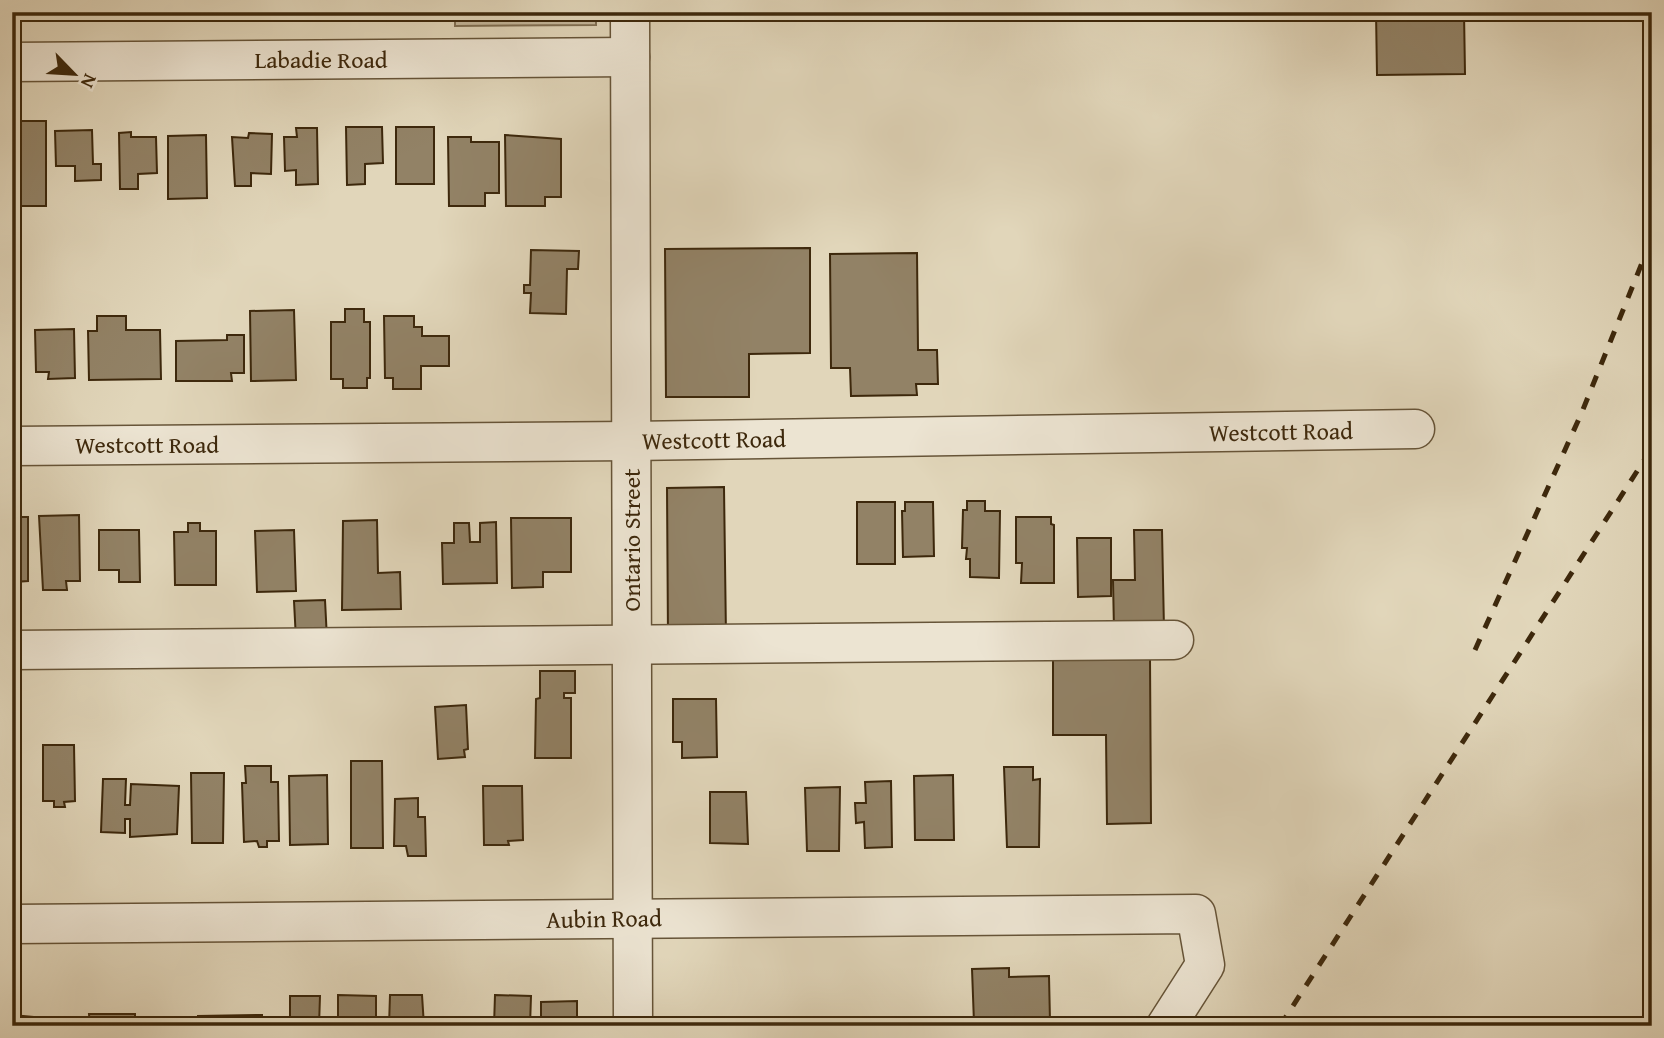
<svg xmlns="http://www.w3.org/2000/svg" width="1664" height="1038" font-family="'Gentium Book Plus',serif">
	<rect width="100%" height="100%" fill="#e1d6ba"/>
	<filter id="stains"><feTurbulence type="fractalNoise" baseFrequency=".00286" numOctaves="4"/><feColorMatrix values="0 0 0 0 .2 0 0 0 0 .09 0 0 0 0 .02 0 0 0 .5 -.17"/></filter>
	<radialGradient id="worn" r=".72"><stop offset=".6" stop-color="#630" stop-opacity="0"/><stop offset="1" stop-color="#630" stop-opacity=".3"/></radialGradient>
	<polygon fill="#c5b89c" stroke="#817054" stroke-width="2" points="455,12 596,12 596,25 455,26"/>
	<g fill="#928266" stroke="#3d280c" stroke-width="2">
		<polygon points="1376,12 1464,12 1465,74 1377,75"/>
		<polygon points="12,121 46,121 46,206 20,206 20,194 12,194"/>
		<polygon points="346,127 382,127 383,163 365,164 365,184 347,185"/>
		<rect x="396" y="127" width="38" height="57"/>
		<polygon points="296,128 317,128 318,184 296,185 296,170 285,171 284,137 297,137"/>
		<polygon points="92,130 93,164 101,164 101,180 75,181 75,166 56,166 55,131"/>
		<polygon points="131,132 131,137 156,137 157,173 138,174 138,189 120,189 119,133"/>
		<polygon points="249,133 272,134 271,174 251,173 251,186 235,186 232,137 248,138"/>
		<polygon points="206,135 207,198 168,199 168,136"/>
		<polygon points="505,135 561,139 561,197 545,197 545,206 506,206"/>
		<polygon points="448,137 471,137 471,142 499,142 499,193 485,193 485,206 449,206"/>
		<polygon points="810,248 810,353 749,354 749,397 666,397 665,249"/>
		<polygon points="531,250 579,251 578,269 567,269 566,314 530,313 531,293 524,293 524,285 530,285"/>
		<polygon points="917,253 918,350 937,350 938,384 916,384 917,395 851,396 850,368 831,368 830,254"/>
		<polygon points="345,309 364,309 364,322 370,322 370,378 367,378 367,388 343,388 343,379 331,379 331,322 345,322"/>
		<polygon points="294,310 296,380 251,381 250,311"/>
		<polygon points="97,316 126,316 126,330 160,330 161,379 89,380 88,331 97,331"/>
		<polygon points="384,316 414,316 414,327 422,327 422,336 449,336 449,366 421,366 421,389 393,389 393,378 385,378"/>
		<polygon points="74,329 75,378 48,379 49,372 36,372 35,330"/>
		<polygon points="227,335 244,335 244,373 231,373 232,381 176,381 176,341 227,340"/>
		<polygon points="724,487 726,637 668,637 667,488"/>
		<polygon points="967,501 985,501 985,511 1000,511 999,578 970,577 970,559 966,559 967,548 962,548 963,510 967,510"/>
		<rect x="857" y="502" width="38" height="62"/>
		<polygon points="905,502 933,502 934,556 903,557 902,511 905,511"/>
		<polygon points="79,515 80,581 66,581 67,590 43,590 39,516"/>
		<polygon points="12,517 28,517 28,581 14,582 12,598"/>
		<polygon points="1016,517 1051,517 1051,524 1054,525 1054,583 1021,583 1022,563 1016,563"/>
		<polygon points="511,518 571,518 571,572 543,572 543,587 512,588"/>
		<polygon points="377,520 378,573 400,572 401,609 342,610 343,521"/>
		<polygon points="496,522 497,583 443,584 442,543 454,543 454,523 469,523 470,542 480,542 480,523"/>
		<polygon points="188,523 200,523 200,531 216,531 216,585 175,585 174,532 188,532"/>
		<polygon points="99,530 139,530 140,582 119,582 119,570 99,570"/>
		<polygon points="294,530 296,591 257,592 255,531"/>
		<polygon points="1134,530 1162,530 1164,629 1114,630 1113,580 1135,580"/>
		<polygon points="1077,538 1111,538 1111,596 1078,597"/>
		<polygon points="325,600 327,639 296,640 294,601"/>
		<polygon points="1150,658 1151,823 1107,824 1106,735 1053,735 1053,659"/>
		<polygon points="540,671 575,671 575,693 564,693 564,698 571,698 571,758 535,758 536,699 540,698"/>
		<polygon points="673,699 716,699 717,757 682,758 682,742 673,742"/>
		<polygon points="466,705 468,749 464,750 465,757 438,759 435,707"/>
		<polygon points="43,745 74,745 75,801 64,802 65,807 54,807 54,801 43,801"/>
		<rect x="12" y="756" width="7" height="34"/>
		<polygon points="351,761 382,761 383,848 351,848"/>
		<polygon points="245,766 271,766 271,782 278,782 279,841 267,841 267,847 259,847 257,841 244,842 242,783 246,783"/>
		<polygon points="1004,767 1033,767 1033,780 1040,779 1039,847 1007,847"/>
		<polygon points="191,773 224,773 223,843 192,843"/>
		<polygon points="327,775 328,844 290,845 289,776"/>
		<polygon points="953,775 954,840 915,840 914,776"/>
		<polygon points="103,779 126,779 125,805 130,805 131,784 179,786 177,834 130,837 130,819 125,819 125,833 101,832"/>
		<polygon points="891,781 892,847 865,848 864,822 856,823 855,803 866,803 865,782"/>
		<polygon points="483,786 522,786 523,840 508,841 509,845 484,845"/>
		<polygon points="840,787 839,851 807,851 805,788"/>
		<polygon points="710,792 746,792 748,844 710,843"/>
		<polygon points="418,798 418,817 425,817 426,856 408,856 406,846 394,846 395,799"/>
		<polygon points="1009,968 1009,977 1049,976 1050,1021 974,1023 972,969"/>
		<polygon points="338,995 376,996 376,1026 338,1026"/>
		<polygon points="390,995 422,995 424,1026 389,1026"/>
		<polygon points="495,995 531,996 530,1026 494,1026"/>
		<polygon points="290,996 320,996 319,1026 290,1026"/>
		<polygon points="577,1001 577,1026 541,1026 541,1002"/>
		<polygon points="89,1014 135,1014 135,1026 90,1026"/>
		<polygon points="12,1015 33,1017 33,1021 43,1021 43,1026 12,1026"/>
		<polygon points="262,1015 262,1026 198,1026 198,1016"/>
	</g>
	<g fill="none" stroke-linecap="round" stroke-linejoin="round">
		<g stroke="#665438" stroke-width="41">
			<g id="minor">
				<polyline points="630,12 633,1026"/>
				<polyline points="12,62 630,57"/>
				<polyline points="12,446 631,441 1415,429"/>
				<polyline points="12,650 1174,640"/>
				<polyline points="12,924 1196,914 1205,965 1166,1026"/>
			</g>
		</g>
		<use href="#minor" stroke="#ece4d2" stroke-width="38"/>
		<g stroke="#3d280c" stroke-width="5" stroke-dasharray="12 12" stroke-linecap="butt">
			<polyline points="1475,650 1582,412 1652,238"/>
			<polyline points="1280,1026 1652,448"/>
		</g>
	</g>
	<g text-anchor="middle" stroke-width="5" stroke-linejoin="round" paint-order="stroke">
		<g font-size="24" fill="#3d280c" stroke="#ece4d2">
			<text x="321" y="68">Labadie Road</text>
			<text transform="translate(1281 432) rotate(-1)" y="8">Westcott Road</text>
			<text transform="translate(714 440) rotate(-1)" y="8">Westcott Road</text>
			<text x="147" y="453">Westcott Road</text>
			<text transform="translate(632 540) rotate(-90)" y="8">Ontario Street</text>
			<text transform="translate(604 919) rotate(-1)" y="8">Aubin Road</text>
		</g>
	</g>
	<rect width="1664" height="1038" fill="none" stroke="#e1d6ba" stroke-width="42"/>
	<rect x="14" y="14" width="1636" height="1010" fill="none" stroke="#3d280c" stroke-width="3.5"/>
	<rect x="21" y="21" width="1622" height="996" fill="none" stroke="#3d280c" stroke-width="2"/>
	<g transform="translate(74 74) rotate(115)" stroke="#ece4d2" stroke-width="5" paint-order="stroke">
	<path d="M0-5L12 26L0 18L-12 26Z" fill="#3d280c"/>
	<text y="-10" font-size="19" font-weight="bold" text-anchor="middle" fill="#3d280c">N</text>
	</g>
	<rect width="100%" height="100%" filter="url(#stains)"/>
	<rect width="100%" height="100%" fill="url(#worn)"/>
</svg>
